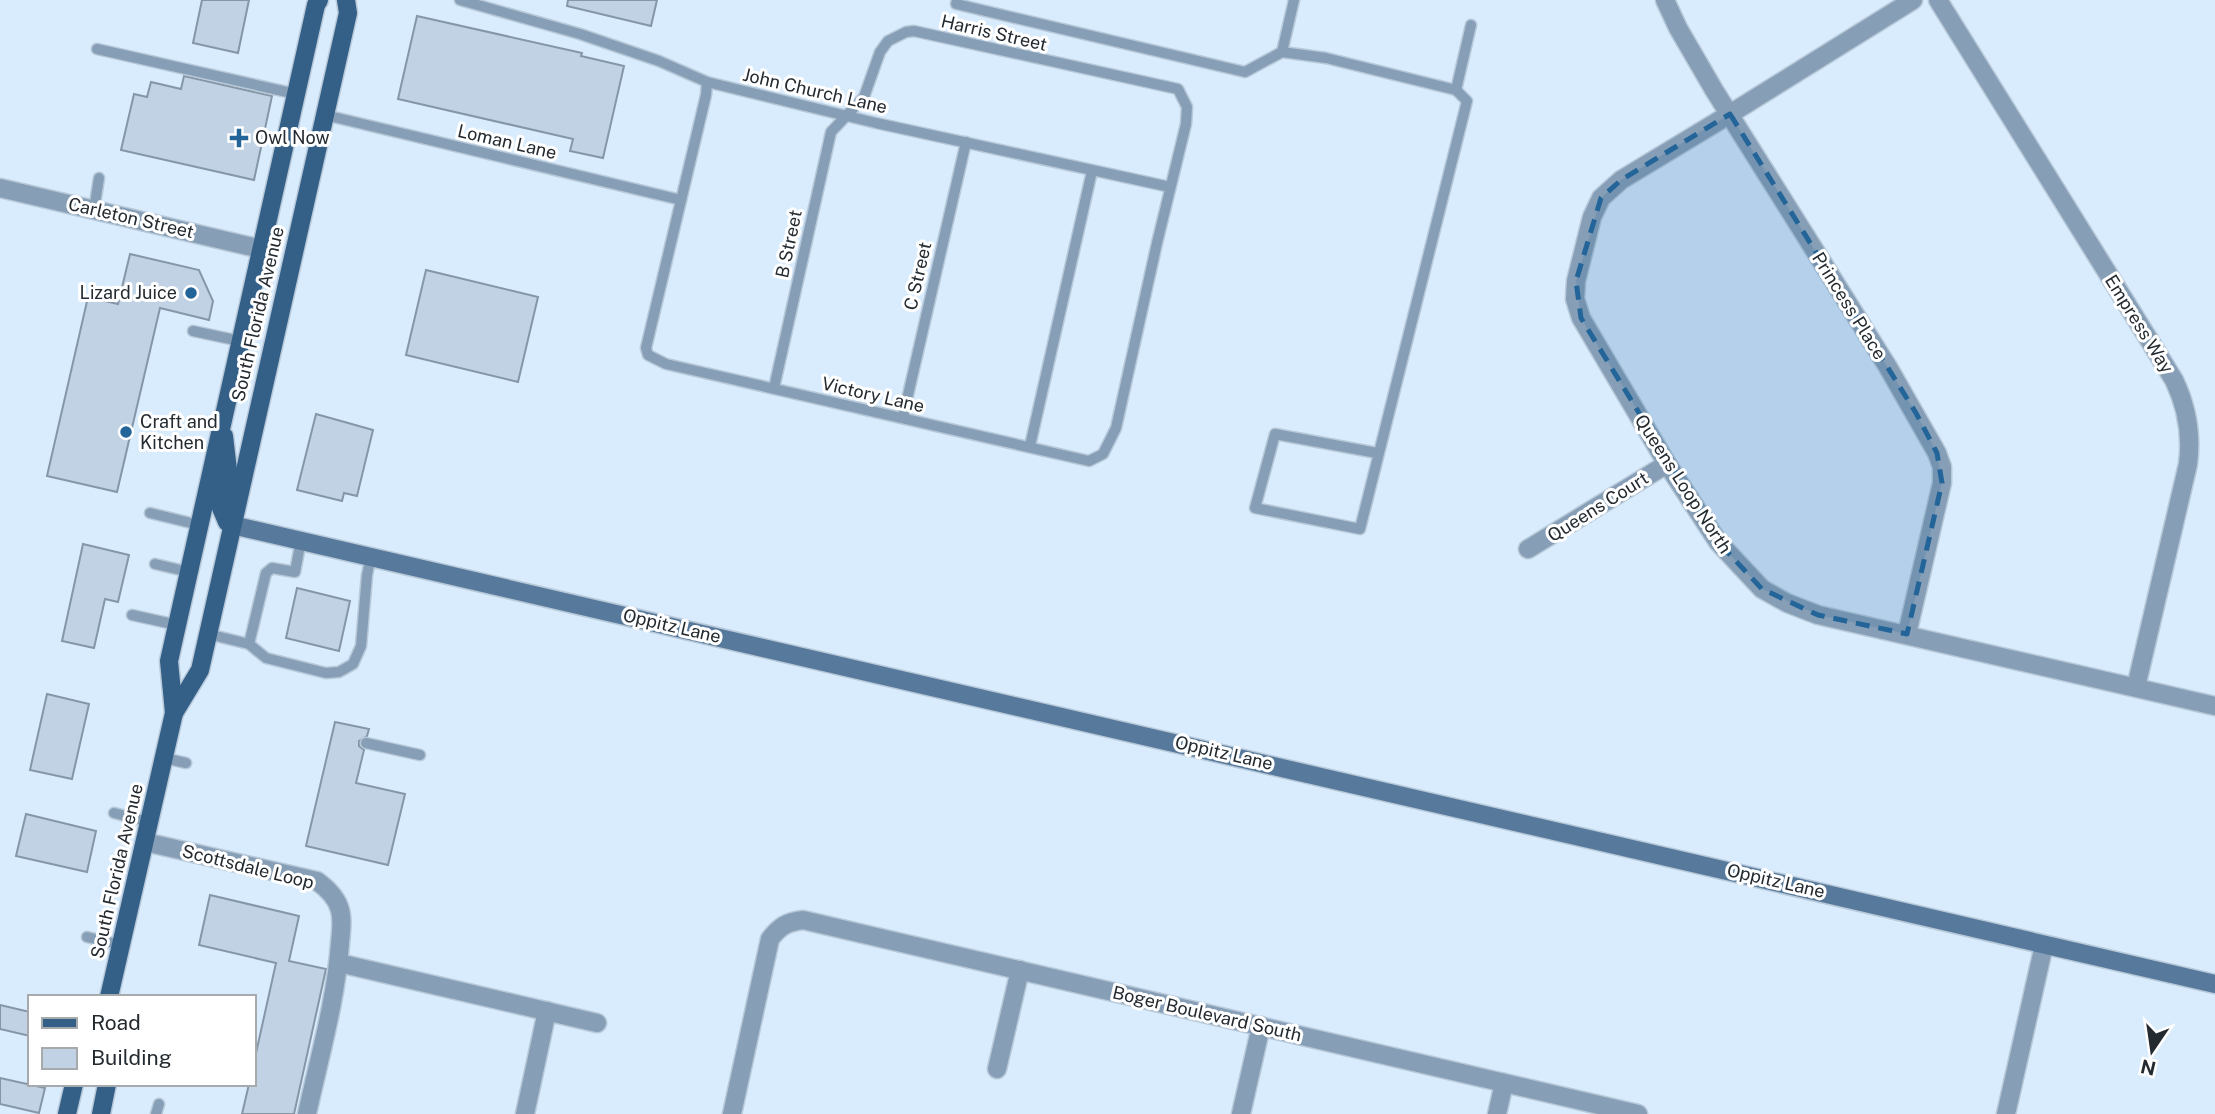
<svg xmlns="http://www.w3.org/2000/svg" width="2215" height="1114" font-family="'Public Sans',sans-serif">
	<rect width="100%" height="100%" fill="#d9ecfe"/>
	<g fill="#c0d2e4" stroke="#8596a7" stroke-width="2">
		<polygon points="202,0 249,0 238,53 193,43"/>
		<polygon points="568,0 657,0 651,26 567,6"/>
		<polygon points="417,16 582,53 581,56 624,66 603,158 570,151 573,139 398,99"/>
		<polygon points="184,76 272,96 254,180 121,150 134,94 147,97 151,82 181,89"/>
		<polygon points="130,254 199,270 213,301 209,320 160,308 117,492 47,476 88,297 118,304"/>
		<polygon points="426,270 538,297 518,382 406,355"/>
		<polygon points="316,414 373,430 357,496 344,493 342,501 297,490"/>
		<polygon points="83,544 129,555 118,602 105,599 94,648 62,641"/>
		<polygon points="297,588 350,601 339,651 286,638"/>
		<polygon points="47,694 89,704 72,779 30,770"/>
		<polygon points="335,722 369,729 367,736 359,741 359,746 364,750 356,783 405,794 388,865 306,846"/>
		<polygon points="26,814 96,831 87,872 16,856"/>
		<polygon points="210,895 299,916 289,961 326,969 294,1114 242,1114 249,1084 254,1084 254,1062 276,963 199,945"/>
		<polygon points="0,1005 30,1012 30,1036 0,1029"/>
		<polygon points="0,1078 45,1088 39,1113 0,1104"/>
	</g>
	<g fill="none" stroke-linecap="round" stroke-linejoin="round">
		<g stroke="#b8c9d9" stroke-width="13">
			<g id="lane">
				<polyline points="460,0 580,34 659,61 707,82 876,123 1170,187"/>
				<polyline points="957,0 956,4 1245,72 1282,52 1326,58 1456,90 1471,25"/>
				<polyline points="97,49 296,94"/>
				<polyline points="1282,52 1294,0"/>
				<polyline points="707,82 706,95 646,348 648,355 666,364 1089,461 1103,454 1116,428 1157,243 1186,124 1187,107 1178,89 914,31 906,32 888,41 880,52 864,97 831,132 774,388"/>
				<polyline points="325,115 681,200"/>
				<polyline points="94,210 99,178"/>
				<polyline points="193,331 240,341"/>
				<polyline points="903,417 966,142"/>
				<polyline points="1030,446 1092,171"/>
				<polyline points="1377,453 1275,434 1255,508 1360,529 1467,101 1456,90"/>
				<polyline points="150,513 199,525"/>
				<polyline points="301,540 295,572 272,568 266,573 249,644 266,658 326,673 339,672 353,664 361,646 367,575 371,556"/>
				<polyline points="155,564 189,572"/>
				<polyline points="132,615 177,625"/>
				<polyline points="208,634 249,644"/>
				<polyline points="366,743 420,755"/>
				<polyline points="164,758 186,763"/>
				<polyline points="114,813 149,822"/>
				<polyline points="87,937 121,945"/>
				<polyline points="156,1114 159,1104"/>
			</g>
		</g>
		<g stroke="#b8c9d9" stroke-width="21">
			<g id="street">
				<polyline points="1665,0 1678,28 1714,90 1888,367 1937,453 1942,467 1942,483 1907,634"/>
				<polyline points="1913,0 1730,114 1621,180 1601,198 1592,217 1576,281 1575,299 1581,318 1667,464 1718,542 1762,589 1787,603 1818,615 2215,706"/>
				<path d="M1938,0L2174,380C2187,407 2192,433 2188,464L2136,687"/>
				<polyline points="0,188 261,249"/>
				<polyline points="1528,549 1667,464"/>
				<path d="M145,842L317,881C328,889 337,898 340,910C343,921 341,932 340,943C336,1001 319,1058 307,1114"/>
				<polyline points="339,963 597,1023"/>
				<polyline points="997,1069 1020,970"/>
				<polyline points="525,1114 547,1011"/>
				<path d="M732,1114L770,939C780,926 787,922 803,920L1638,1114"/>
				<polyline points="1241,1114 1261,1026"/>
				<polyline points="1497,1114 1504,1083"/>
				<polyline points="2006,1114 2044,945"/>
			</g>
		</g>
		<g stroke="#b8c9d9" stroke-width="21">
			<polyline id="secondary" points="232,525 2215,984"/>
		</g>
		<g stroke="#b8c9d9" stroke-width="21">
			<g id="primary">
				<polyline points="224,436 228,470 221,508 227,522 232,525"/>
				<polyline points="174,713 200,670 348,13 346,0"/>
				<polyline points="109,997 174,713 169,661 316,5 319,0"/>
				<polyline points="67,1114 74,1084"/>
				<polyline points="101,1114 107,1084"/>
			</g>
		</g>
		<use href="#lane" stroke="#879fb6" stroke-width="10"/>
		<use href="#street" stroke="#879fb6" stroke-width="18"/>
		<use href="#secondary" stroke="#577a9c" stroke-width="18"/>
		<use href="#primary" stroke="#346088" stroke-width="18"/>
	</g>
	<path fill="#236499" fill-opacity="0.2" stroke="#236499" stroke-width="5" stroke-dasharray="14 9" stroke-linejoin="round" d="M1730,114L1916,413L1937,453L1942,483L1907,634L1818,615L1762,589L1718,542L1581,318L1576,281L1601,198L1621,180Z"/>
	<g fill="#236499" stroke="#fff" stroke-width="2.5">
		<path d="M235.5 127.5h7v7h7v7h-7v7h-7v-7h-7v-7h7z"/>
		<circle cx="191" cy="293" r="7"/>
		<circle cx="126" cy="432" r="7"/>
	</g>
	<g text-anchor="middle" stroke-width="6" stroke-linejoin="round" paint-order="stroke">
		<g font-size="18" fill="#232a30" stroke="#fff">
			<text transform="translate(994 33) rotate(13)" y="6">Harris Street</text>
			<text transform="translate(815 91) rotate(13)" y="6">John Church Lane</text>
			<text transform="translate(507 142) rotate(13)" y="6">Loman Lane</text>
			<text transform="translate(131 218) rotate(13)" y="6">Carleton Street</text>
			<text transform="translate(789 244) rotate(-78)" y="6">B Street</text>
			<text transform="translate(918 276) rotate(-77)" y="6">C Street</text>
			<text transform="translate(1849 306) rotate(58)" y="6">Princess Place</text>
			<text transform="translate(258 314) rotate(-77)" y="6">South Florida Avenue</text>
			<text transform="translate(2139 324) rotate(58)" y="6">Empress Way</text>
			<text transform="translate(873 395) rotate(13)" y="6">Victory Lane</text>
			<text transform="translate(1683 484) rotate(57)" y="6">Queens Loop North</text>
			<text transform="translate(1598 507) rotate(-32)" y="6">Queens Court</text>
			<text transform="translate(672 626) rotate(13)" y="6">Oppitz Lane</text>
			<text transform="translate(1224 753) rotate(13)" y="6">Oppitz Lane</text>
			<text transform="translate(248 867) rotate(14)" y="6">Scottsdale Loop</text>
			<text transform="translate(117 871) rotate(-77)" y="6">South Florida Avenue</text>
			<text transform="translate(1776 881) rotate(13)" y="6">Oppitz Lane</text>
			<text transform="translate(1207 1014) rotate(13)" y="6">Boger Boulevard South</text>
		</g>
		<g font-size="18" fill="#232a30" stroke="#fff" text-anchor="start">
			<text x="255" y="144">Owl Now</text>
			<text x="177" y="299" text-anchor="end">Lizard Juice</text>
			<text x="140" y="428">Craft and<tspan x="140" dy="21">Kitchen</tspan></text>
		</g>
	</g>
	<rect x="28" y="995" width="228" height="91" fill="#ffffff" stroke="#a7aaac" stroke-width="2"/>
	<rect x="42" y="1018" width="35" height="10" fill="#346088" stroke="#a7aaac" stroke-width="2"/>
	<text x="91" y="1030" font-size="21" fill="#232a30">Road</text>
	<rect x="42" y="1048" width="35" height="21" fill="#c0d2e4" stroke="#a7aaac" stroke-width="2"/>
	<text x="91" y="1065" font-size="21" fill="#232a30">Building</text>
	<g transform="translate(2152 1051) rotate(193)" stroke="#ffffff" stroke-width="5" paint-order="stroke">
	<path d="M0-5L12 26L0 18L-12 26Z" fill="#232a30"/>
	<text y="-10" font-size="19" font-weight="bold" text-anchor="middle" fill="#232a30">N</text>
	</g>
</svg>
